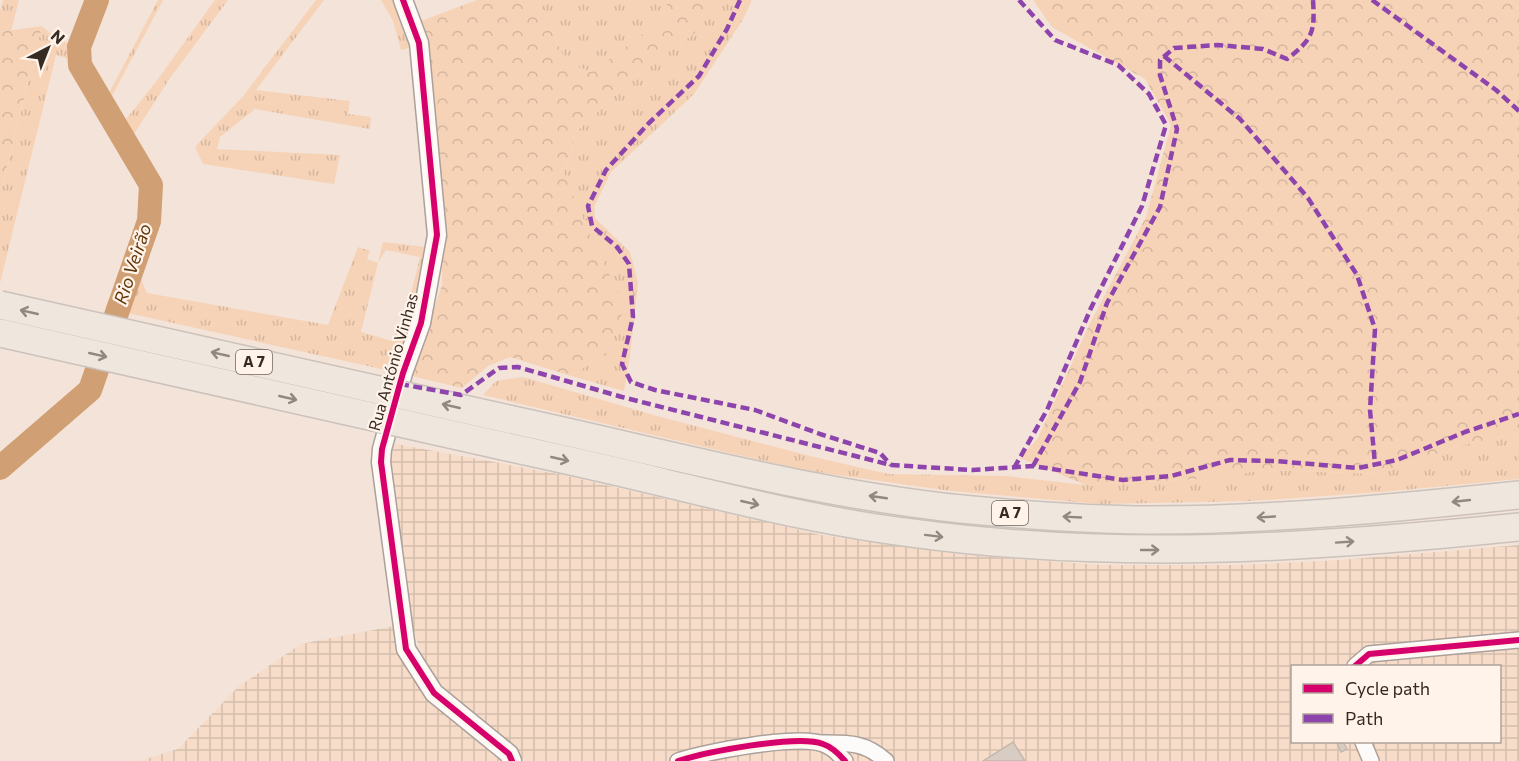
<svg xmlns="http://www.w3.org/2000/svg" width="1519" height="761" font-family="Commissioner,sans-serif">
	<defs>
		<pattern id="industrial-grid" width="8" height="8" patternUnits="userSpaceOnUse" patternTransform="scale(1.5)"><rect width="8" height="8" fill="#f7ddc9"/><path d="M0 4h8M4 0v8" fill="none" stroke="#d4beac"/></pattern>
		<pattern id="grass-tufts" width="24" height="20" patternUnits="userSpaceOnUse" patternTransform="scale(1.5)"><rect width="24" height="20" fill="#f6d3b7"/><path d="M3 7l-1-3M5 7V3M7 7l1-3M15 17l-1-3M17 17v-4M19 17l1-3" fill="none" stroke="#d4b59d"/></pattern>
		<pattern id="forest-crowns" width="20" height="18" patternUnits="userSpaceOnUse" patternTransform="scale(1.5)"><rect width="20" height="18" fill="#f6d3b7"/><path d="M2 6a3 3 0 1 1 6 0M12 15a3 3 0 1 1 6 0" fill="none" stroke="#d4b59d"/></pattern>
	</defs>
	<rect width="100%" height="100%" fill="#f3e3d8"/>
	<g fill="url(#industrial-grid)" fill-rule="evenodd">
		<path d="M385,442L558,474L821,535L965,555L1101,565H1239L1341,560L1519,545V761H524L510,743L461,703L441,684L428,667L419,648L413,628ZM1292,666H1500V742H1292Z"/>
		<polygon points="394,626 399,643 506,761 139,761 178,749 238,687 301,644"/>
	</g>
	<g fill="url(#grass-tufts)" fill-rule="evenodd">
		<polygon points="3,0 19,0 11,31 0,32 0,11"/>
		<path d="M92,0H103L84,48L109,93L158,0H163L111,98L124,122L158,79L215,0H228L170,78L132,137L156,184L154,224L138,272L147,293L328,325L358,247L370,251L367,259L378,263L383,242L425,247V259L407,345L395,372L105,308L142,224V185L69,59L56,55L0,283V194L42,26L58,40L75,45ZM386,250L420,257L401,333L396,332L392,341L361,332L378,263Z"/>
		<polygon points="316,0 324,0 256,90 350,101 348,114 371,117 370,129 255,109 220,137 217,149 340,155 334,184 203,164 195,147 244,95"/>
		<polygon points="381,0 393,0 400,14 412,47 401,50 393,21"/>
		<polygon points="539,0 669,0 660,21 592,72 566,63"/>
		<polygon points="709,0 752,0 742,21 694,94 611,172 594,207 595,218 630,252 638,283 630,356 624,391 571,376 608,351 624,306 594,244 564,174 576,132 631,79 695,33"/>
		<polygon points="523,377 657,416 814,457 888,474 1006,476 1086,485 1197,479 1266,470 1380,474 1462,445 1519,433 1519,479 1382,492 1251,501 1100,504 951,491 802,470 483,395 496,381"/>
	</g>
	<g fill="url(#forest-crowns)">
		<polygon points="477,0 539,0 566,63 592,72 660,21 669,0 709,0 695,33 631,79 576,132 564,174 594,244 625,306 608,351 571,376 510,357 488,366 462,388 412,376 442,285 443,224 431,73 421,21"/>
		<polygon points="1033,0 1519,0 1519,433 1462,445 1380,474 1266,470 1197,479 1086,485 1020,458 1038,438 1090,323 1146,217 1171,125 1145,79 1052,27"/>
		<polygon points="42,26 0,194 0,32"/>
	</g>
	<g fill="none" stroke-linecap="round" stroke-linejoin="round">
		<polyline stroke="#d19f74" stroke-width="24" points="0,468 90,390 149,221 151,185 80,65 79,47 97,0"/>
	</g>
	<g fill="#d9ccc3" stroke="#c4b8ae" stroke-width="1.5">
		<polygon points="1013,742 1025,761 983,761"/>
		<polygon points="1343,742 1347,749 1341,752 1337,743"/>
	</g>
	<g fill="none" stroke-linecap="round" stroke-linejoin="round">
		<g stroke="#ada098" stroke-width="18">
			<g id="minor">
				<polyline points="1355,666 1369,654 1519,640"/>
				<polyline points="1363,742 1371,761"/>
				<path d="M822,743C849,743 865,742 886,761"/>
				<path d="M678,761C706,752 798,734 823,744C832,747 839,754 845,761"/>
			</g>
		</g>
		<g stroke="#ada098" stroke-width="21">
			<polyline id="tertiary" points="403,0 419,43 437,235 421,323 403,373 382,449 381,462 406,649 434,693 509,754 512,761"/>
		</g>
		<g stroke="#cbc2bc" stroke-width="30">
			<g id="motorway">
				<path d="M508,419C658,451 808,493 961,509C1024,515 1087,520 1150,520C1274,520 1397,508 1519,495"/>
				<path d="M503,446C558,458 614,470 669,484C749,503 829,523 912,533C1118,561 1313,548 1519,527"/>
			</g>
		</g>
		<use href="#minor" stroke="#fdfbf9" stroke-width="15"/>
		<use href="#tertiary" stroke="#fdfbf9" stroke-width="18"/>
		<use href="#motorway" stroke="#efe6de" stroke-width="27"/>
		<g stroke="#cbc2bc" stroke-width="30" stroke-linecap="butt">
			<g id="motorway-bridge">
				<polyline points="0,305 508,419"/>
				<polyline points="0,333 503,446"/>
			</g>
		</g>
		<use href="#motorway-bridge" stroke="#efe6de" stroke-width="27"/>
		<g stroke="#8e44ad" stroke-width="4.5" stroke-dasharray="9 4.5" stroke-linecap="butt">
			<polyline points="740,0 727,29 699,76 649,123 606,170 588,206 592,226 617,247 629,264 633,317 622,364 631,382 655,390 755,410 820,434 880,453 891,465"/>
			<polyline points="1372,0 1496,90 1519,111"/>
			<polyline points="1164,56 1240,119 1308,198 1357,275 1375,329 1370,410 1375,464"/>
			<polyline points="400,384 461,395 499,368 518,367 622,397 891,465 972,470 1033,466 1123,480 1171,476 1230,460 1275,461 1358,468 1397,460 1465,432 1519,414"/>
			<path d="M1033,466L1080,382L1107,303L1160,207L1177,129L1160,75V60L1174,48L1218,45L1263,49L1287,59C1313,39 1315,32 1313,0"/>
			<polyline points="1014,468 1047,410 1091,308 1142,206 1166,125 1149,94 1118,65 1055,40 1019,0"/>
		</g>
		<g stroke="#fff3ea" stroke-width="10">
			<g id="cycleway">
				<polyline points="403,0 419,43 437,235 421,323 403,373 382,449 381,462 406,649 434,693 509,754 512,761"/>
				<polyline points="1355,666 1369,654 1519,640"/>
				<path d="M678,761C706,752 798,734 823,744C832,747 839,754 845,761"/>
			</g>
		</g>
		<use href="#cycleway" stroke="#d6006c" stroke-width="6"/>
	</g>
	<defs><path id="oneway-shaft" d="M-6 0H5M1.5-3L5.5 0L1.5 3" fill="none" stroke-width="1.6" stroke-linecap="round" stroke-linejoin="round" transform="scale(1.5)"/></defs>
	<g stroke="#928880">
		<use href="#oneway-shaft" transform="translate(29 312) rotate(-167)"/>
		<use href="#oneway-shaft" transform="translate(220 354) rotate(-167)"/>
		<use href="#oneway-shaft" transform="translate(98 355) rotate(13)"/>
		<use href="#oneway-shaft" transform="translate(288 398) rotate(13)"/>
		<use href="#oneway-shaft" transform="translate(451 406) rotate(-167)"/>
		<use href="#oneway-shaft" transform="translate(560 459) rotate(13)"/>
		<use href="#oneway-shaft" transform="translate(878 497) rotate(-172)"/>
		<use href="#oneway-shaft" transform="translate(1461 501) rotate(174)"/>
		<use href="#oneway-shaft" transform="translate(750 503) rotate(13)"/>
		<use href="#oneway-shaft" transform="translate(1072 517) rotate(-177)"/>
		<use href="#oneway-shaft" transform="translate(1266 517) rotate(177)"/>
		<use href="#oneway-shaft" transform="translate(934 536) rotate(7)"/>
		<use href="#oneway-shaft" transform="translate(1345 542) rotate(-4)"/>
		<use href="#oneway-shaft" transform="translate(1150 550)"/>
	</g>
	<g text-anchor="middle" stroke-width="4.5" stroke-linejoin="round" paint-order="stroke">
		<g fill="#fff3ea" stroke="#72675e" stroke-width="1.5">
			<rect x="236" y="350" width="36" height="24" rx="4.5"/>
			<rect x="992" y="501" width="36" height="24" rx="4.5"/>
		</g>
		<g font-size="15" font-weight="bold" fill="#362b22">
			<text x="254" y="367">A 7</text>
			<text x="1010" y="518">A 7</text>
		</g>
		<g font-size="16" fill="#362b22" stroke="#fff3ea">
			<text transform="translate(393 362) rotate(-74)" y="6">Rua António Vinhas</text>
		</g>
		<g font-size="18" font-style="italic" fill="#62380a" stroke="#fff3ea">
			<text transform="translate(133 264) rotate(-72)" y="6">Rio Veirão</text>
		</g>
	</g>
	<rect x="1291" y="665" width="210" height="78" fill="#fff3ea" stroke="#afa39a" stroke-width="1.5"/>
	<rect x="1303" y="684" width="30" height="9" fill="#d6006c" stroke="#afa39a" stroke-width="1.5"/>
	<text x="1345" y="695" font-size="18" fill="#362b22">Cycle path</text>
	<rect x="1303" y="714" width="30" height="9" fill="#8e44ad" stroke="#afa39a" stroke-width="1.5"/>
	<text x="1345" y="725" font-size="18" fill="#362b22">Path</text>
	<g transform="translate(48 48) rotate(42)" stroke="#fff3ea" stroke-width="4.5" paint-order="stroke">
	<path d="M0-4.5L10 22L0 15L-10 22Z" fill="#362b22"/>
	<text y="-9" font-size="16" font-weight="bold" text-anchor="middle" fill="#362b22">N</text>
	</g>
</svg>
